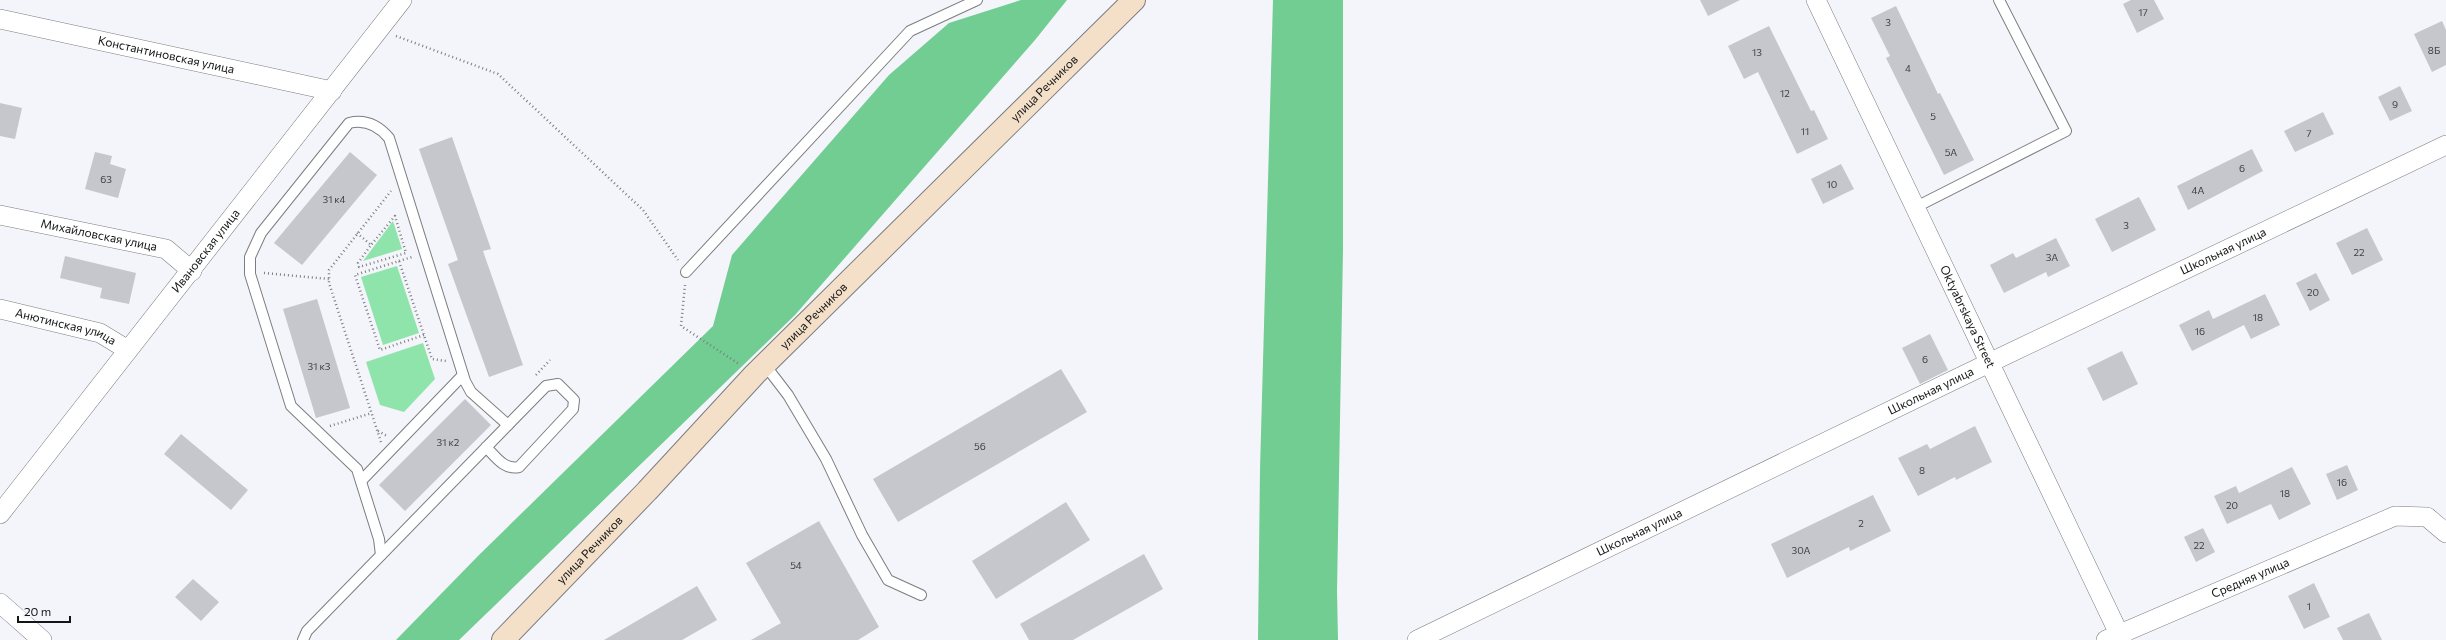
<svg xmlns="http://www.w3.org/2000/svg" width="2446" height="640" viewBox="0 0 2446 640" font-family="Commissioner,sans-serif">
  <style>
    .green { fill: #8ee4ab }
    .forest { fill: #71cd91 }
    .building { fill: #c6c7cc }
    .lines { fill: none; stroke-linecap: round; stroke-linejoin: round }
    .lane-casing { stroke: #7c7d81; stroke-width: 12 }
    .street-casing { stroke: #7c7d81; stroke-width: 20 }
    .secondary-casing { stroke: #7c7d81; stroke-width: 24 }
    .path { stroke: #7c7e80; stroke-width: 2.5; stroke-dasharray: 1 3; stroke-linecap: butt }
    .lane { stroke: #fff; stroke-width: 10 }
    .street { stroke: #fff; stroke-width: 19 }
    .secondary { stroke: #f4e0c8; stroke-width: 22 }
    .labels { text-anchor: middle; stroke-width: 4; stroke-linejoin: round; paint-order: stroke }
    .number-label { font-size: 10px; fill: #404143 }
    .street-label { font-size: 12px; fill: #131415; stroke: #f3f5fa }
  </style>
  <rect width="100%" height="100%" fill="#f3f5fa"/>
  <g class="green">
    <path d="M393,221L402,249L363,261Z"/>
    <path d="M397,266L419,333L383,345L361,277Z"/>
    <path d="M423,343L435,379L404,412L380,405L366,362Z"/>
  </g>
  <g class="forest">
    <path d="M1021,0H1067L1035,40L795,315L459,640H396L479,555L713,326L732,255L889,75L949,23Z"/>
    <path d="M1273,0H1343V249L1337,591L1338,640H1258L1260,470Z"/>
  </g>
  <g class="building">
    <path d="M1700,0H1740L1708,16Z"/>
    <path d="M2131,0H2154L2164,19L2137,33L2123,4Z"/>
    <path d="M1896,6L1938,94L1940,93L1974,160L1944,175L1886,58L1890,56L1871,18Z"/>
    <path d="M2442,21L2446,30V65L2432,72L2414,34Z"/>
    <path d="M1769,26L1811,111L1814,110L1828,139L1797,154L1758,72L1744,79L1728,46Z"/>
    <path d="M2400,86L2412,111L2390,121L2378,97Z"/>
    <path d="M0,103L22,108L15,139L0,136Z"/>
    <path d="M2323,112L2334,134L2295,152L2284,131Z"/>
    <path d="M452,137L491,249L483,251L523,365L489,377L448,264L458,260L419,149Z"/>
    <path d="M2252,149L2263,171L2188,210L2177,186Z"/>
    <path d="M95,152L112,156L110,164L126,169L118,198L85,189Z"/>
    <path d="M350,152L377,175L302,265L274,243Z"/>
    <path d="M1841,164L1854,189L1823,204L1811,179Z"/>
    <path d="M2139,197L2156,230L2112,252L2095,219Z"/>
    <path d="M2367,228L2383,260L2352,275L2336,243Z"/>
    <path d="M2056,238L2070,266L2048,277L2046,272L2004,293L1990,265L2013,253L2016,258Z"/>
    <path d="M65,256L136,273L129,304L100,298L102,288L60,278Z"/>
    <path d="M2316,273L2330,300L2310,311L2296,283Z"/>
    <path d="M2265,294L2280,325L2251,339L2244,325L2192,351L2179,325L2209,310L2213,319Z"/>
    <path d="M317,299L350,408L316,418L283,309Z"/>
    <path d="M1930,334L1948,370L1920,384L1902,348Z"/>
    <path d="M2122,351L2138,384L2103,401L2087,368Z"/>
    <path d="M1061,369L1087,412L898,522L873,479Z"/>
    <path d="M465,399L491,425L405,511L379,485Z"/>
    <path d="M1975,426L1992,462L1956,480L1955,477L1918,496L1898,458L1927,444L1930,449Z"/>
    <path d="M181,434L248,490L231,510L164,454Z"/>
    <path d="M2347,465L2358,490L2337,500L2326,474Z"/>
    <path d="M2292,467L2311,504L2279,520L2271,504L2227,524L2214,496L2236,486L2239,493Z"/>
    <path d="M1873,495L1891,531L1850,551L1849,547L1787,578L1771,544Z"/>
    <path d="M1066,502L1090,540L996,599L972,561Z"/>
    <path d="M819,521L879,627L858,640H751L781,623L746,563Z"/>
    <path d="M2203,528L2215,552L2196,562L2184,537Z"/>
    <path d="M1144,554L1163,589L1073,640H1029L1020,624Z"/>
    <path d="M193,579L219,602L201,621L175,597Z"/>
    <path d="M2314,583L2330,617L2304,629L2288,596Z"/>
    <path d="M697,586L717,620L682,640H604Z"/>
    <path d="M2369,613L2382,640H2343L2337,628Z"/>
  </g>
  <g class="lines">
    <defs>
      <g id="lane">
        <path d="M1914,208L2066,131L1999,0"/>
        <path d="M686,272L910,31L977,0"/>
        <path d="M765,365L788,395L826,459L862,535L888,580L921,595"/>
        <path d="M361,481L463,375"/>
        <path d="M381,555L379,539L357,469L291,406L250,274V257L261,233L349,123C365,119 378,125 389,138L465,381L471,392L508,425"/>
        <path d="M303,640L307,631L546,386L558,384L574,400L573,409L519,467C504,470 496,457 486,447"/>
      </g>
      <g id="street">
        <path id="s1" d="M1816,0L2122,640"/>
        <path id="s2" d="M0,19L332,91"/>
        <path id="s3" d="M0,215L166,249L192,271"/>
        <path id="s4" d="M0,309L100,333L128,350"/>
        <path id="s5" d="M0,514L402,0"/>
        <path d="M0,603L42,640"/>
        <path id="s6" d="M1417,640L1989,363L2446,145"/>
        <path id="s7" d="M2106,640L2395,516L2427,517L2446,533"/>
      </g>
      <g id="secondary">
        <path id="s8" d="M503,640L647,491L755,374L1134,0"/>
      </g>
    </defs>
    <use href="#lane" class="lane-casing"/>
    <use href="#street" class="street-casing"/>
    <use href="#secondary" class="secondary-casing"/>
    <g class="path">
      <path d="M396,36L498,74L643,210L678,260"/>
      <path d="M357,233L371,245L358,263L359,267L406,253L395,216L371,245"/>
      <path d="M399,261L412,257"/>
      <path d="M264,273L329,279"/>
      <path d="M685,285L681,326L739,364"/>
      <path d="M424,335L380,350L355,275L399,261L432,359L446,361"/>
      <path d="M536,375L550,360"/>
      <path d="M330,426L372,413"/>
      <path d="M378,431L387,436"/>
      <path d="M381,442L329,283V270L391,191"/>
    </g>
    <use href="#lane" class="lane"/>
    <use href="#street" class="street"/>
    <use href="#secondary" class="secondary"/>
  </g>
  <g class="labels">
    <g class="number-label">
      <text x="2143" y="16">17</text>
      <text x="1888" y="26">3</text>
      <text x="2434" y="54">8Б</text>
      <text x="1757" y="56">13</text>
      <text x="1908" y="72">4</text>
      <text x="1785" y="97">12</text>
      <text x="2395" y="108">9</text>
      <text x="1933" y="120">5</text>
      <text x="1805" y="135">11</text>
      <text x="2309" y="137">7</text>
      <text x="1951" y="156">5А</text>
      <text x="2242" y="172">6</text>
      <text x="106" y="183">63</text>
      <text x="1832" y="188">10</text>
      <text x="2198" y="194">4А</text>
      <text x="334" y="203">31 к4</text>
      <text x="2126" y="229">3</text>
      <text x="2359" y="256">22</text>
      <text x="2052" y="261">3А</text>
      <text x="2313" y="296">20</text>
      <text x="2258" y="321">18</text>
      <text x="2200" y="335">16</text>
      <text x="1925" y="363">6</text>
      <text x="319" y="370">31 к3</text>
      <text x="448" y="446">31 к2</text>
      <text x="980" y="450">56</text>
      <text x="1922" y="474">8</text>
      <text x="2342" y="486">16</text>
      <text x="2285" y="497">18</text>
      <text x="2232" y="509">20</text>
      <text x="1861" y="527">2</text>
      <text x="2199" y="549">22</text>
      <text x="1801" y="554">30А</text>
      <text x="796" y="569">54</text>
      <text x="2309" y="610">1</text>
    </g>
    <g class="street-label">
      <text dy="4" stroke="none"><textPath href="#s2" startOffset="170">Константиновская улица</textPath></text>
      <text dy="4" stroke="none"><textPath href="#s8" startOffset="773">улица Речников</textPath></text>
      <text dy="4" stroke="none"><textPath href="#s3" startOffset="101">Михайловская улица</textPath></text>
      <text dy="4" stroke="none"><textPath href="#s5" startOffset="334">Ивановская улица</textPath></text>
      <text dy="4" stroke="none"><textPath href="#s6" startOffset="895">Школьная улица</textPath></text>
      <text dy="4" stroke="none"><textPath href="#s8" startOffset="449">улица Речников</textPath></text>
      <text dy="4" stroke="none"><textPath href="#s1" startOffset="351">Oktyabrskaya Street</textPath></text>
      <text dy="4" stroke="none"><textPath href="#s4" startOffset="68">Анютинская улица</textPath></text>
      <text dy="4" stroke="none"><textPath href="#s6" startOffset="571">Школьная улица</textPath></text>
      <text dy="4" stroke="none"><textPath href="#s6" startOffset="247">Школьная улица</textPath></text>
      <text dy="4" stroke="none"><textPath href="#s8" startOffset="125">улица Речников</textPath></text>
      <text dy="4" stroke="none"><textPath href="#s7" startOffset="157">Средняя улица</textPath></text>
    </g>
  </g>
  <path d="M18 616v6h52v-6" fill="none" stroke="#131415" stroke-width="2"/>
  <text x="24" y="616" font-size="12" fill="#131415" stroke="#f3f5fa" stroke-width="3" paint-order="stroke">20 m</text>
</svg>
